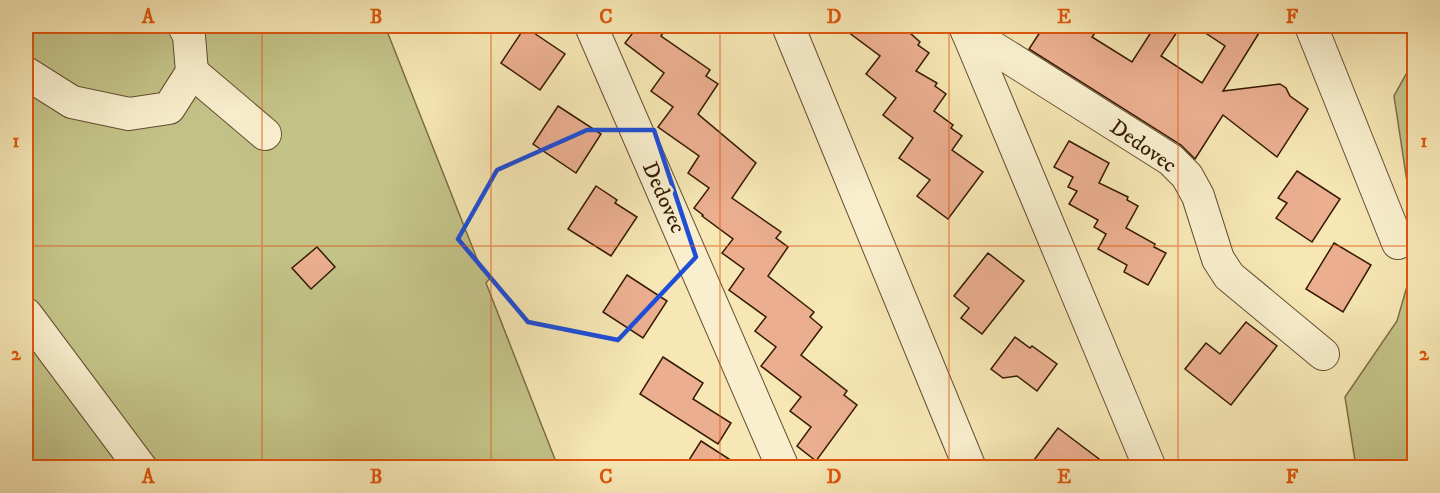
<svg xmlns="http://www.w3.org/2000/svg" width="1440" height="493" viewBox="0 0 1440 493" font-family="'IM FELL DW Pica',serif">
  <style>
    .green { fill: #c3c388; stroke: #7c6e46; stroke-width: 1.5 }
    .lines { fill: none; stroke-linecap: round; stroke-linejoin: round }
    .stream { stroke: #747c6e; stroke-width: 8 }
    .building { fill: #ebaf90; stroke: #351a04; stroke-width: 1.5 }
    .minor-casing { stroke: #654d30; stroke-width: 34 }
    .minor { stroke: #f9efce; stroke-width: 32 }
    .marked { fill: none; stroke: #1d4ed8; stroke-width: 4.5; stroke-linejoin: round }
    .grid { fill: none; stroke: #df560c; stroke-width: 1.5; stroke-opacity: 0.55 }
    .labels { text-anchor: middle; stroke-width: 6; stroke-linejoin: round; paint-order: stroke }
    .street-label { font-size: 22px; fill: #351a04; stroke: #f9efce }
    .neatline { fill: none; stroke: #df560c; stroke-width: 2 }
    .grid-label { font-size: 20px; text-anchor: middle; font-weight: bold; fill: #df560c }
  </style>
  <rect width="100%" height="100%" fill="#f6e7b4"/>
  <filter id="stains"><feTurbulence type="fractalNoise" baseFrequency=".00333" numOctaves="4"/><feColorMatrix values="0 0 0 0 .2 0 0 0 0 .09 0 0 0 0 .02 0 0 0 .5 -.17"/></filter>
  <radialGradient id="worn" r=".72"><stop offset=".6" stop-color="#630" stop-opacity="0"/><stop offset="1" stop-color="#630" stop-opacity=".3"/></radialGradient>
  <g class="green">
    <path d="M26,26H385L481,269L491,277L486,283L558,467H26Z"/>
    <path d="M1414,60V228L1394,96Z"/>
    <path d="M1414,262V467H1356L1345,397L1397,321Z"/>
  </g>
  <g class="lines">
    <path class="stream" d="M1410,26L1414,85"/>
  </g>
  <g class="building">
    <path d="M638,26H668L661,36L710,70L706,76L718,84L698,114L756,163L732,198L781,232L776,238L788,247L768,276L814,312L810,317L822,327L801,355L847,391L844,395L857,405L816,461L797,446L811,427L790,411L801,397L761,366L776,347L755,331L766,317L729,290L744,269L722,253L733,239L702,216L703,215L694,208L709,188L688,173L699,156L658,127L673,107L651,91L664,73L625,43Z"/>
    <path d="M840,26H902L920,42L918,45L929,53L916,71L937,83L935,86L946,94L934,111L953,125L951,128L962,136L952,150L983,172L948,219L917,196L930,180L899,158L913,138L883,115L896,98L866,74L880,56Z"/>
    <path d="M1044,26H1100L1092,37L1132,62L1155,26H1181L1161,56L1202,83L1225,46L1195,26H1247L1259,33L1223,91L1280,84L1286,88L1290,96L1308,109L1277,157L1223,115L1195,159L1181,145L1029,49Z"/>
    <path d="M525,27L565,54L540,90L501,63Z"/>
    <path d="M558,106L601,134L576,173L533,144Z"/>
    <path d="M1069,141L1109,163L1099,183L1128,197L1127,200L1138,206L1126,228L1155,244L1154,247L1166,253L1148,285L1124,272L1127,265L1098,249L1106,234L1094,227L1098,220L1069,204L1077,191L1068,187L1073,177L1054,167Z"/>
    <path d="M1297,171L1340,199L1312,242L1276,218L1287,203L1278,198Z"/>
    <path d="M596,186L617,200L615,203L637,217L611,256L568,229Z"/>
    <path d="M1334,243L1371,265L1343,312L1306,289Z"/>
    <path d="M317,247L335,267L311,289L292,268Z"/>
    <path d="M988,253L1024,281L982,334L961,318L969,308L954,296Z"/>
    <path d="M627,275L667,301L643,338L603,312Z"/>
    <path d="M1246,322L1277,346L1231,405L1185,369L1206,343L1220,354Z"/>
    <path d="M1015,337L1030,348L1032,346L1057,364L1037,391L1017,376L1003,378L991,369Z"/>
    <path d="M663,357L703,383L693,399L731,423L718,444L640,394Z"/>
    <path d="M1058,428L1111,468H1028Z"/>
    <path d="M701,441L743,468H684Z"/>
  </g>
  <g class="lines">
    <defs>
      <g id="minor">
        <path d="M591,26L783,468"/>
        <path d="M788,26L970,468"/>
        <path d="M965,26L1150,468"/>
        <path d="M1311,26L1398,243"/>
        <path d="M967,31L1171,160L1187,176L1198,196L1218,259L1229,276L1323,354"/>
        <path d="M192,72L265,134"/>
        <path d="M26,73L72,102L129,114L169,108L192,72L189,36L184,26"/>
        <path d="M26,314L141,468"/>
      </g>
    </defs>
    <use href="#minor" class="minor-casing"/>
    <use href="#minor" class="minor"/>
  </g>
  <path class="marked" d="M587,130H654L696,257L618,340L528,322L458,239L497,170Z"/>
  <path class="grid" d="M262,26V468M491,26V468M720,26V468M949,26V468M1178,26V468M26,246H1414"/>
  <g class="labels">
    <g class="street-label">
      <text transform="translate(1144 145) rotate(35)" y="8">Dedovec</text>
      <text transform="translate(665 197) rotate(66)" y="8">Dedovec</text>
    </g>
  </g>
  <rect width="1440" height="493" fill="none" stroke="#f6e7b4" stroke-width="66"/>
  <rect x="33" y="33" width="1374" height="427" class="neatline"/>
  <g class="grid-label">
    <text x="148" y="23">A</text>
    <text x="376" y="23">B</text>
    <text x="606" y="23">C</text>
    <text x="834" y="23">D</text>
    <text x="1064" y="23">E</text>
    <text x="1292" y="23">F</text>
    <text x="16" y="147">1</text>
    <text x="1424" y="147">1</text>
    <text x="16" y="360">2</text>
    <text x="1424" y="360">2</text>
    <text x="148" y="483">A</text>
    <text x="376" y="483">B</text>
    <text x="606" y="483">C</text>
    <text x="834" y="483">D</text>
    <text x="1064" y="483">E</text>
    <text x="1292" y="483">F</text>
  </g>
  <rect width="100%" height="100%" filter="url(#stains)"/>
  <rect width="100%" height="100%" fill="url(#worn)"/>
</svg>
